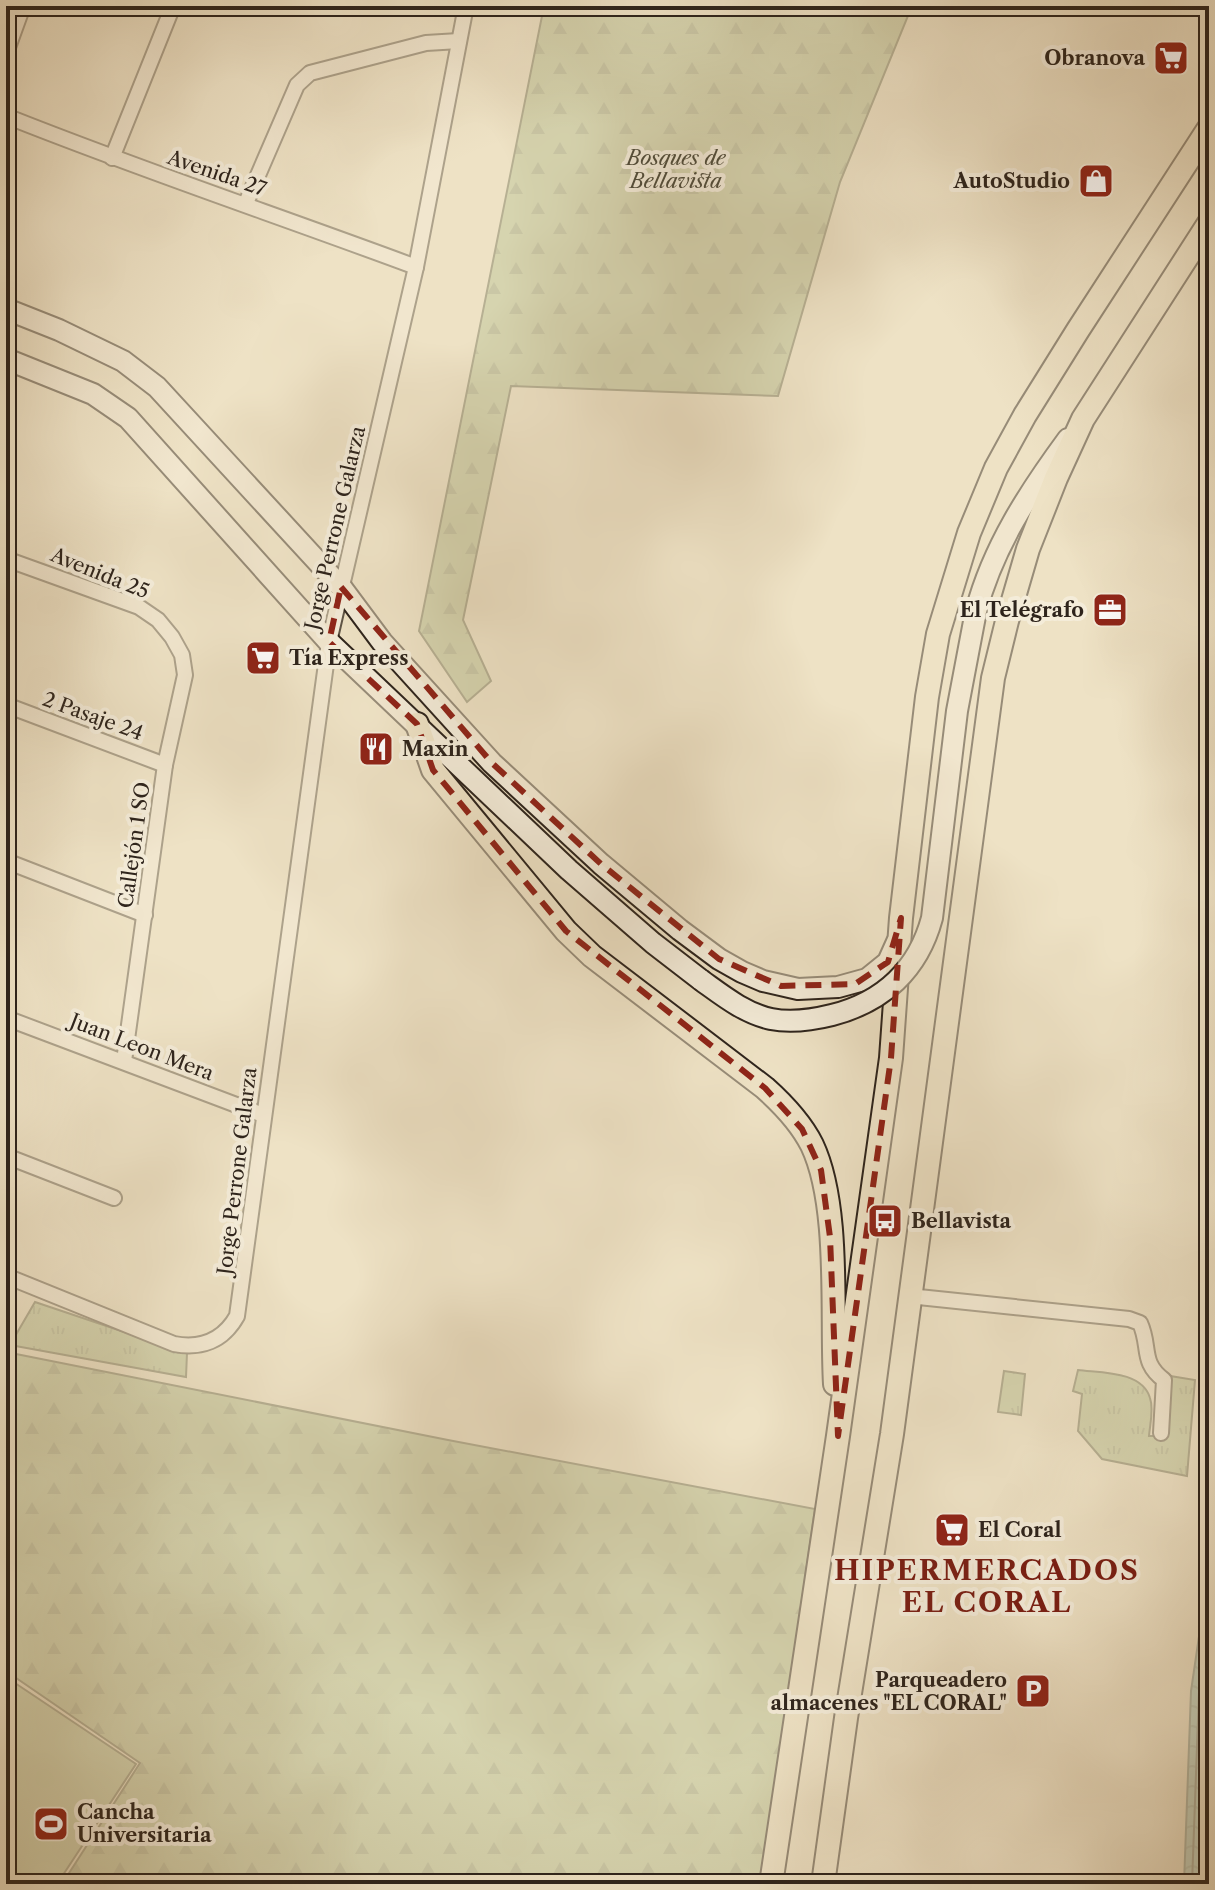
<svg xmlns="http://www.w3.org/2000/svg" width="1215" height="1890" viewBox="0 0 1215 1890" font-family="'Libre Caslon Text',serif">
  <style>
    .grass { fill: #b8c395; stroke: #737458; stroke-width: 2 }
    .forest { fill: url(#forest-firs); stroke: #737458; stroke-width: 2 }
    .park { fill: url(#park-tufts); stroke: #737458; stroke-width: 2 }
    .water { fill: url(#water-waves); stroke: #6e8077; stroke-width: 2 }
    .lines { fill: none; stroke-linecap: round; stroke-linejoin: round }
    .shore { stroke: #647168; stroke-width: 2 }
    .minor-casing { stroke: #5e5446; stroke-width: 18 }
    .secondary-casing { stroke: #2e241c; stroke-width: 24 }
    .primary-casing { stroke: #2e241c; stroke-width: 26 }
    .minor { stroke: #f4ecd9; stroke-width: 14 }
    .secondary { stroke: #f4ecd9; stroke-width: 20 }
    .primary { stroke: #eee2c5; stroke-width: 22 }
    .secondary-bridge-casing { stroke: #2e241c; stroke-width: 24; stroke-linecap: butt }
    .secondary-bridge { stroke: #f4ecd9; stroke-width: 20 }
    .marked { fill: none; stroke: #8f2418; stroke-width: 6; stroke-dasharray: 16 10; stroke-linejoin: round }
    .labels { text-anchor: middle; stroke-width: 8; stroke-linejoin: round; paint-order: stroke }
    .poi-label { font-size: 20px; font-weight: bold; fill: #2e241c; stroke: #f4ecd9; text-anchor: start }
    .park-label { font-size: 20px; font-style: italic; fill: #504c3a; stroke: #f4ecd9 }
    .street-label { font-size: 20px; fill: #2e241c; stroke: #f4ecd9 }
    .district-label { font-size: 28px; font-weight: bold; letter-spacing: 2px; fill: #7a1f14; stroke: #f4ecd9 }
  </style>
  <defs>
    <pattern id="forest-firs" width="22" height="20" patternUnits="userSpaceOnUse" patternTransform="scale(2)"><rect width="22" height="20" fill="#b8c395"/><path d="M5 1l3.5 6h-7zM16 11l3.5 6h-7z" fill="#9ea780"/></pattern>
    <pattern id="park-tufts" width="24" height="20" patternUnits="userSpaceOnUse" patternTransform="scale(2)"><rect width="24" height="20" fill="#b8c395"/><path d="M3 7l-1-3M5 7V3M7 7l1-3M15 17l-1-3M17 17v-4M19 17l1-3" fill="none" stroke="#9ea780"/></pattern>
    <pattern id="water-waves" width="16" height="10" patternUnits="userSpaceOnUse" patternTransform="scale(2)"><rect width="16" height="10" fill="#99beb3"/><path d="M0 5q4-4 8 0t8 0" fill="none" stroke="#84a399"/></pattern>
  </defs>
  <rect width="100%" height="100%" fill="#eee2c5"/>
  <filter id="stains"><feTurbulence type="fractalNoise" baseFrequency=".0025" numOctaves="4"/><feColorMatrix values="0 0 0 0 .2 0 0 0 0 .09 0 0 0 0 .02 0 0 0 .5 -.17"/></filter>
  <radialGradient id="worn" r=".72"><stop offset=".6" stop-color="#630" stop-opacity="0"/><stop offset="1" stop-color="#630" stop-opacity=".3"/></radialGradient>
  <path class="grass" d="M6,1677L136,1764L57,1884H6Z"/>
  <g class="forest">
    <path d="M544,6H912L840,182L778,396L511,386L463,620L491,681L467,702L419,631Z"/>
    <path d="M6,1352L448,1440L815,1509L761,1884H62L140,1763L6,1671Z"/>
  </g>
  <g class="park">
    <path d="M35,1302L187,1353L186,1377L10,1345Z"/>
    <path d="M1078,1370C1102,1373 1142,1371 1150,1398C1154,1409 1150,1424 1149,1436H1163L1170,1376L1195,1380L1187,1476L1102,1459L1078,1431L1082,1394L1073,1391Z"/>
    <path d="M1004,1371L1025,1374L1021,1415L998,1412Z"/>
  </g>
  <path class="water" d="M1209,1568V1884H1184L1191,1691Z"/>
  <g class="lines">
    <g class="shore">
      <path d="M1192,1884L1199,1692L1209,1623"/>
      <path d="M1202,1884L1209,1691"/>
    </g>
    <defs>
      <g id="minor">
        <path d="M6,53L23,6"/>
        <path d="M6,116C141,170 279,216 416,267"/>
        <path d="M112,158L173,6"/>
        <path d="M246,203L297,85L310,73L426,43L459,41"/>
        <path d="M6,559L139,607L158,620L172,637L182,655L185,675L165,765L124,1061"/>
        <path d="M6,705L165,765"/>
        <path d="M6,861L145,915"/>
        <path d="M6,1018L263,1115"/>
        <path d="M6,1156L114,1198"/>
        <path d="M6,1276L174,1344C201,1349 223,1341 237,1316L329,642L416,267L466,6"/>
        <path d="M909,1296L1129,1319L1140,1323C1151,1347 1140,1362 1164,1380L1161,1433"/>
      </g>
      <g id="secondary">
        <path d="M6,309L59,330L123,361L157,387L341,587L382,642L492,763L601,864L680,930L719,959L742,972L763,981L798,989L838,987L867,979L888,962L897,942"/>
        <path d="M6,359L93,394L128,418L329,642L569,870L653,943L701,980"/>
        <path d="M976,611C993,547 1029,492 1068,439"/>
      </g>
      <g id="primary">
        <path d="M417,724L433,770L566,931L592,956L765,1088C784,1105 801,1123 812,1145C841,1206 831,1316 835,1384"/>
        <path d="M771,1884L838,1436L891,1058L901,918L927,697L938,634L969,533L996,468L1025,415L1078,330L1209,128"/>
        <path d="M823,1884L846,1718L892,1434L993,678L1007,621L1028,549L1056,478L1083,419L1209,223"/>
      </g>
    </defs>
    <use href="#minor" class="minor-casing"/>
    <use href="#secondary" class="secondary-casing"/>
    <use href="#primary" class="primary-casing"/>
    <use href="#minor" class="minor"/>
    <use href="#secondary" class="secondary"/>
    <use href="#primary" class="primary"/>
    <defs>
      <path id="secondary-bridge" d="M701,980C722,995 744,1013 771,1019C791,1023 812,1020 832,1015C883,1002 918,970 932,918L957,711L976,611"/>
    </defs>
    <use href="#secondary-bridge" class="secondary-bridge-casing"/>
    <use href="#secondary-bridge" class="secondary-bridge"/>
  </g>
  <path d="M0 0H1215V1890H0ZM341,587L492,763L601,864L719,959L781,986L855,984L888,962L901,918L891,1058L838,1436L830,1237L821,1170L802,1129L765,1088L566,931L433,770L417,724L329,642Z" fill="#eee2c5" fill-opacity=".55" fill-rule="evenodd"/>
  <path class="marked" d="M341,587L492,763L601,864L719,959L781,986L855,984L888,962L901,918L891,1058L838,1436L830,1237L821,1170L802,1129L765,1088L566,931L433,770L417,724L329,642Z"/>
  <defs>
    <symbol id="supermarket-square" viewBox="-11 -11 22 22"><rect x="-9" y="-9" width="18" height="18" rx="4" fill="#8f2418" stroke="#f4ecd9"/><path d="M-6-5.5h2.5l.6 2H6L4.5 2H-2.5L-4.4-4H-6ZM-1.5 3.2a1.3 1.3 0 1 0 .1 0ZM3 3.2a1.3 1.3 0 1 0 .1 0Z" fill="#fff"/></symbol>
    <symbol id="shop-square" viewBox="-11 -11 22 22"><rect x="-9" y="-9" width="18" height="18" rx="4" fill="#8f2418" stroke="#f4ecd9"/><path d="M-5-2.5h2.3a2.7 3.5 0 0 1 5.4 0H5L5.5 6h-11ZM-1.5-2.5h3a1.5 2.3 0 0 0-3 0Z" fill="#fff"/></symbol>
    <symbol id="office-square" viewBox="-11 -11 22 22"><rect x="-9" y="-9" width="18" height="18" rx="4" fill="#8f2418" stroke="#f4ecd9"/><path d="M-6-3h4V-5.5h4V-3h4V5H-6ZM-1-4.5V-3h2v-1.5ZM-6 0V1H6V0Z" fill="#fff"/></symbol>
    <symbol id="restaurant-square" viewBox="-11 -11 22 22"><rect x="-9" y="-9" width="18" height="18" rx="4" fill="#8f2418" stroke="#f4ecd9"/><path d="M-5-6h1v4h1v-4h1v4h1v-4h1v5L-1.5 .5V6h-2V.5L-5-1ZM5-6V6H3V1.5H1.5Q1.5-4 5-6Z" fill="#fff"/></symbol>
    <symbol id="bus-square" viewBox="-11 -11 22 22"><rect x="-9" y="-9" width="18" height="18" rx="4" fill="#8f2418" stroke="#f4ecd9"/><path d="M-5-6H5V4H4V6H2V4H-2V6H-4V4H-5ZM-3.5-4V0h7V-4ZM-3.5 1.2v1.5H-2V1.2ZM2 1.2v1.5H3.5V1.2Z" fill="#fff"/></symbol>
    <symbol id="parking-square" viewBox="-11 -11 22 22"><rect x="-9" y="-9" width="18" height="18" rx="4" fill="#8f2418" stroke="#f4ecd9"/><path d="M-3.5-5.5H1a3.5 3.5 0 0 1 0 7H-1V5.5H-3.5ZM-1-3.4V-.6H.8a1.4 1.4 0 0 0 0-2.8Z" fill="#fff"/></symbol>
    <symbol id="stadium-square" viewBox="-11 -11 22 22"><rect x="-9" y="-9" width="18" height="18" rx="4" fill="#8f2418" stroke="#f4ecd9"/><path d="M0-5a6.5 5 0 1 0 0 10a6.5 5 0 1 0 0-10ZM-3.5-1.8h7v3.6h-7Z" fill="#fff"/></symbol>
  </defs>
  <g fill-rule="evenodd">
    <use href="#supermarket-square" x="1151" y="38" width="40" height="40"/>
    <use href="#shop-square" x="1076" y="161" width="40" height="40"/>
    <use href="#office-square" x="1090" y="590" width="40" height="40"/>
    <use href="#supermarket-square" x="243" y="638" width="40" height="40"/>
    <use href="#restaurant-square" x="356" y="729" width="40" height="40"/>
    <use href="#bus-square" x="865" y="1201" width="40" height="40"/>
    <use href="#supermarket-square" x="932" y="1510" width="40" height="40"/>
    <use href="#parking-square" x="1013" y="1671" width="40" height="40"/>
    <use href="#stadium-square" x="31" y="1804" width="40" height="40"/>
  </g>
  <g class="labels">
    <g class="poi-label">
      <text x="1145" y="65" text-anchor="end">Obranova</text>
      <text x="1070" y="188" text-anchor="end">AutoStudio</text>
      <text x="1084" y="617" text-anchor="end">El Telégrafo</text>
      <text x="289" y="665">Tía Express</text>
      <text x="402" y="756">Maxin</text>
      <text x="911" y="1228">Bellavista</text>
      <text x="978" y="1537">El Coral</text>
      <text x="1007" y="1687" text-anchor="end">Parqueadero<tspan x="1007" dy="23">almacenes "EL CORAL"</tspan></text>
      <text x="77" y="1819">Cancha<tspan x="77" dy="23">Universitaria</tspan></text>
    </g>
    <g class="park-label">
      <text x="676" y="165">Bosques de<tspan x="676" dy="23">Bellavista</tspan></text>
    </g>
    <g class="street-label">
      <text transform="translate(217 173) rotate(19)" y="7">Avenida 27</text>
      <text transform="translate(335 528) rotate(-77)" y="7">Jorge Perrone Galarza</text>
      <text transform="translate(100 573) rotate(22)" y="7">Avenida 25</text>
      <text transform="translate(93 716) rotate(20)" y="7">2 Pasaje 24</text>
      <text transform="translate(134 845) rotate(-82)" y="7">Callejón 1 SO</text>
      <text transform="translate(142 1047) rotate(21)" y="7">Juan Leon Mera</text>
      <text transform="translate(237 1171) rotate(-83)" y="7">Jorge Perrone Galarza</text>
    </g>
    <g class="district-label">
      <text x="987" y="1580">HIPERMERCADOS<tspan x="987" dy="32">EL CORAL</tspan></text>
    </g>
  </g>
  <rect width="1215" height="1890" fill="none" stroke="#eee2c5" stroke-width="32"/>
  <rect x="8" y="8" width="1199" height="1874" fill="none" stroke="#2e241c" stroke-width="4"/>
  <rect x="16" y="16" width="1183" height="1858" fill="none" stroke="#2e241c" stroke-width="2"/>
  <rect width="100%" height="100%" filter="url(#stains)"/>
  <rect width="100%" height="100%" fill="url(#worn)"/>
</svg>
